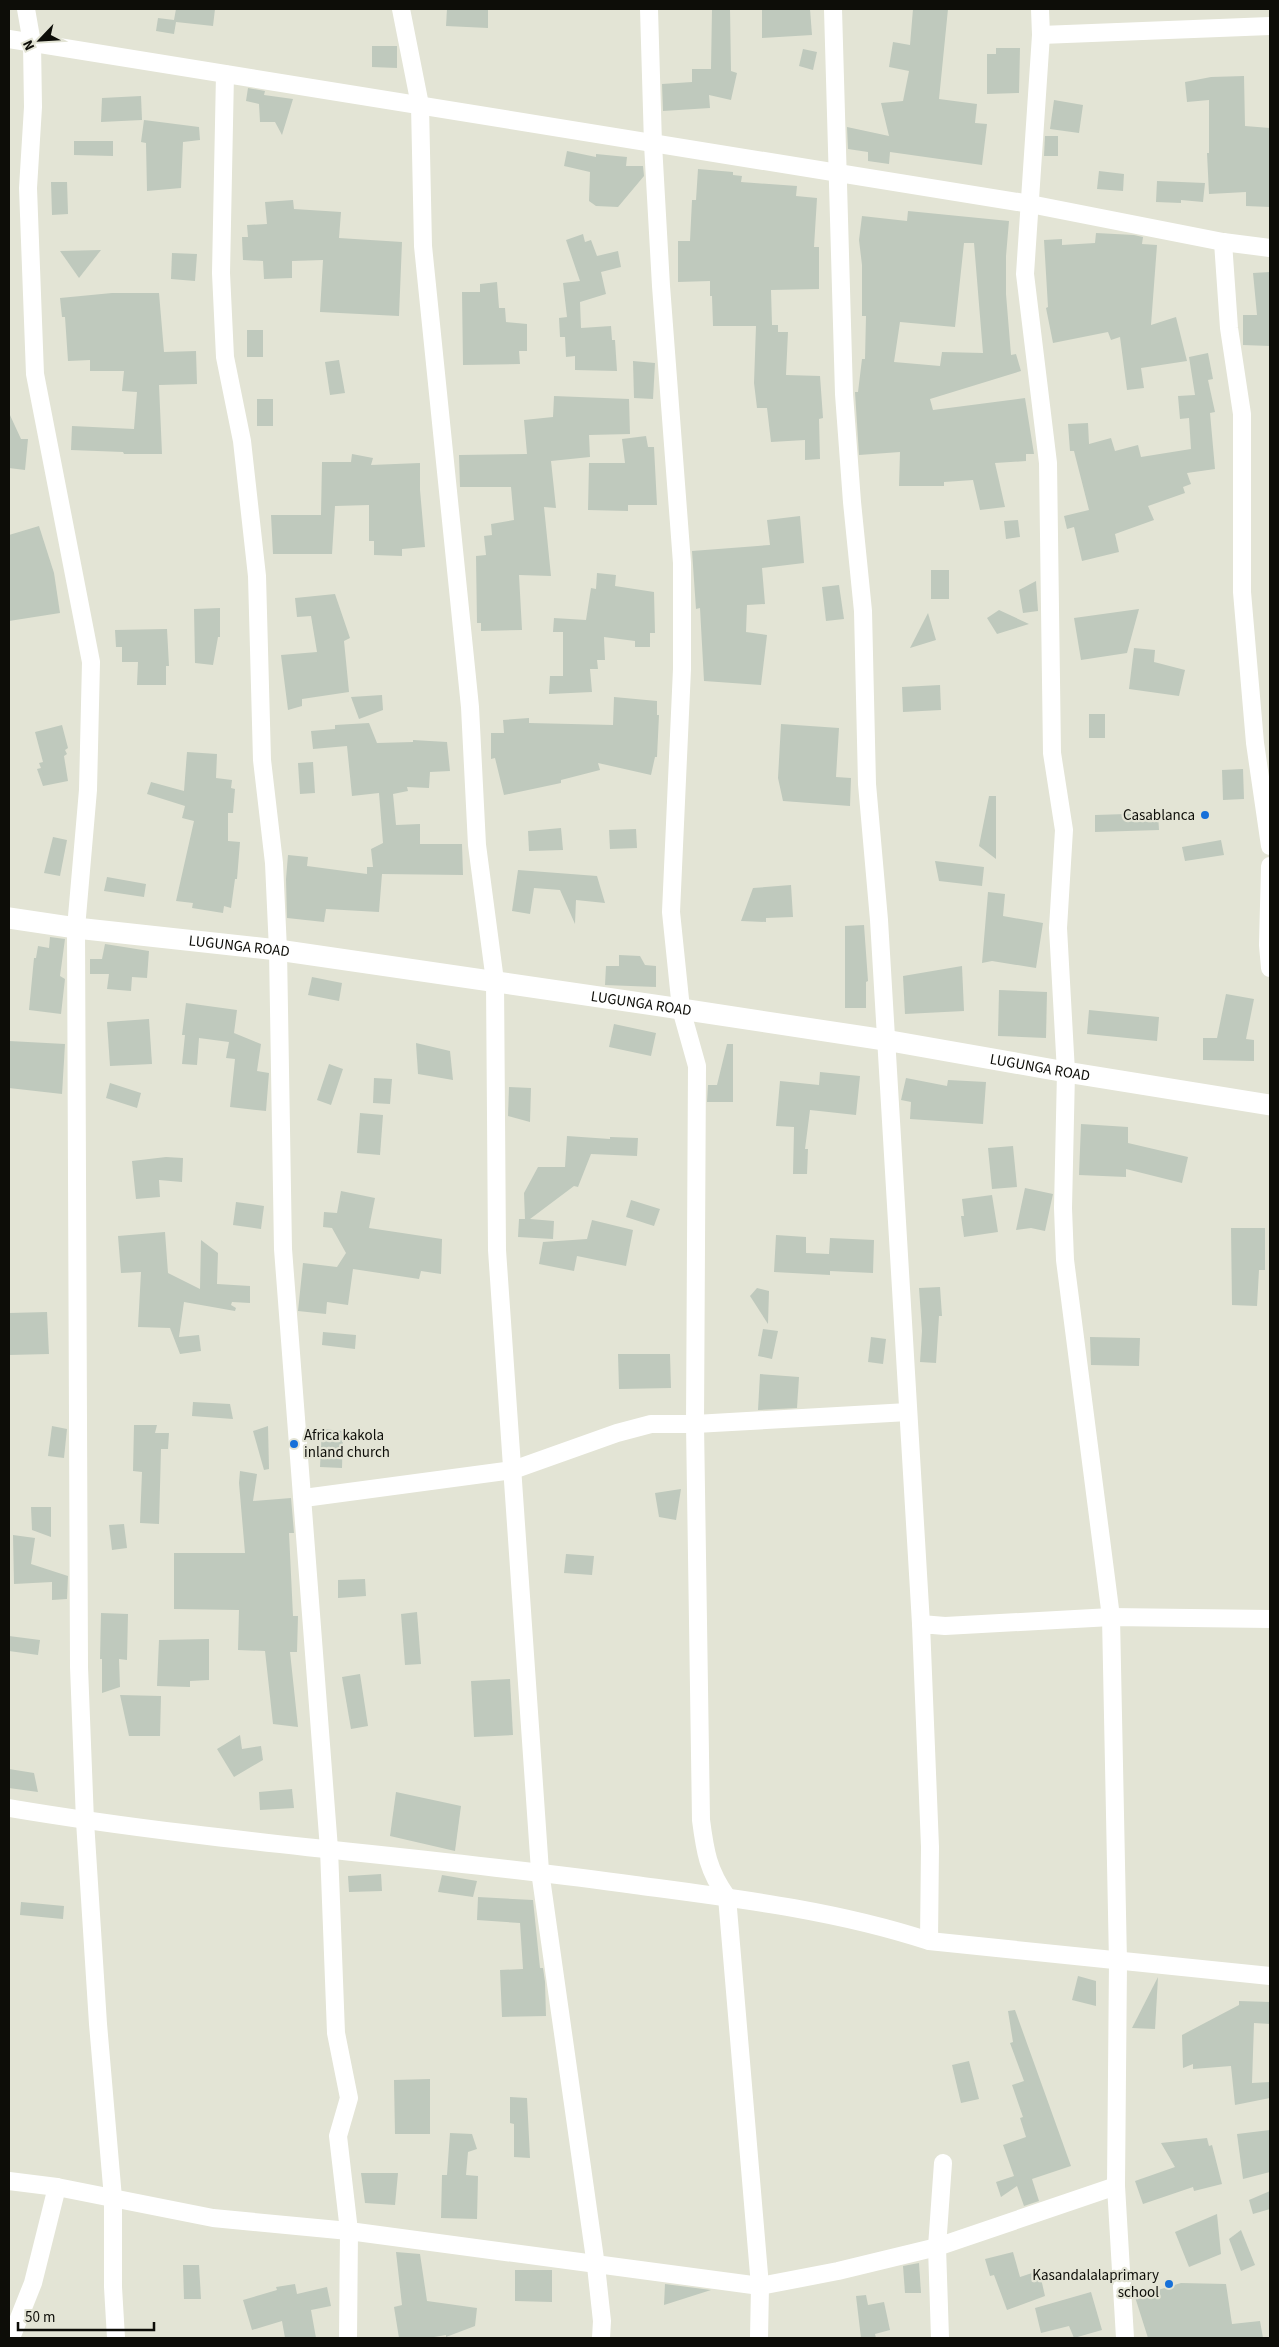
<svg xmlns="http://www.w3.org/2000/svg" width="1279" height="2347" viewBox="0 0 1279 2347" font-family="'Source Sans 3',sans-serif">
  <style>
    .building { fill: #bfc9bd; fill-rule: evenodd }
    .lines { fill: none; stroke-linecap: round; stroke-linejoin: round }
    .minor { stroke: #fff; stroke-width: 18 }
    .tertiary { stroke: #fff; stroke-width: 21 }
    .poi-dot { fill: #1670d9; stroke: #e3e4d5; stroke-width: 2 }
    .labels { text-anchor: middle; stroke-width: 4.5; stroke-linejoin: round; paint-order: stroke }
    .poi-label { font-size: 15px; fill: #0d0d08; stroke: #e3e4d5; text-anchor: end }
    .street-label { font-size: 15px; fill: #0d0d08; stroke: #e3e4d5 }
  </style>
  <rect width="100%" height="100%" fill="#e3e4d5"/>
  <g class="building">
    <path d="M176,9H215L213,26L176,22L174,34L156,31L158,18L174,20Z"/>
    <path d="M447,9H488V28L446,26Z"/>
    <path d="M712,9H730L731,71L737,73L731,100L709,95L710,108L663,111L662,84L692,82V69H711Z"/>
    <path d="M762,9H810L812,35L762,38Z"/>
    <path d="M913,9H948L939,99L977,104L975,123L987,124L982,165L890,152L889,164L868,161V152L848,149L847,127L889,136L881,103L903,101L909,71L889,67L893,42L910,45Z"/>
    <path d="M372,46H397V68L372,67Z"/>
    <path d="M996,48H1020L1019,93L987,94V54H996Z"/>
    <path d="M803,49L817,52L813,70L799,66Z"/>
    <path d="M1244,76L1245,126L1270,128V207L1246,206V192L1209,194L1207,153H1209V100L1187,102L1185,82L1211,77Z"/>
    <path d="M248,88L265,91L264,95L293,99L282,135L275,122H260L259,104L246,101Z"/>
    <path d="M141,96L142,120L101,122L102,98Z"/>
    <path d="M1054,100L1083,105L1079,133L1050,129Z"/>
    <path d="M144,120L199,127L200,140L183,142L181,188L147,191L146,143L141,142Z"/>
    <path d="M1045,136H1058V156H1044Z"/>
    <path d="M74,141H113V156L74,155Z"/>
    <path d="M567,151L596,157V154L627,157L626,166H643L644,176L618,207L596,206L589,201L590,172L564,166Z"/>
    <path d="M698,169L733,172V175L742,176L741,182L797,186L796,196L817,198L814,247H819V289L771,290L772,325H778V332H788L786,375L820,376L823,418L819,419L820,459L805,460V440L771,442L767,408H757L754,383L756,326H713L712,296H710V281L678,282V241H690L692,200H696Z"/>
    <path d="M1099,171L1124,174L1123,191L1097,189Z"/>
    <path d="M1157,181L1205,183L1203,202L1181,200V203L1156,202Z"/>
    <path d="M51,182H67L68,214L52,215Z"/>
    <path d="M293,200L294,209L341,212L339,238L402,242L399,316L320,312L323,260L292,261V278L264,279L263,261L243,260L242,237H248L247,225L267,224L265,202Z"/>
    <path d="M908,211L1009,221L1006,256V294L1011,355L1016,354L1021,371L930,399L933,410L1025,398L1034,454H1026V461L995,463L1005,507L980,510L973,480L944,482V486H899L900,452L859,455L855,392H858L862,359H865L866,316H862V265L859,240L862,216L907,221ZM964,243H974L983,353L942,352L940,366L894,362L900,322L955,327Z"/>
    <path d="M1096,233L1134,235L1143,237L1142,244L1157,245L1151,325L1176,317L1187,361L1141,368L1144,388L1127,390L1120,337L1111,340L1108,332L1053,343L1046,308L1048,307L1044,240L1062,239V245L1095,243Z"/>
    <path d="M583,234L585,242L591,240L597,256L618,251L621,267L601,272L606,294L580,302L581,328L611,326L612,340H615L617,371L575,370V356L566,357L565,337H560L559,318L567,317L563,283L580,281L566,240Z"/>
    <path d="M101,250L79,278L60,251Z"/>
    <path d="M172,253L197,254L195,281L171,279Z"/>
    <path d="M1270,272V346L1243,345V315H1257L1253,273Z"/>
    <path d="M497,282L499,308H505L506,322L527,324V351H519L520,364L463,365L462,292H480V284Z"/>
    <path d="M112,293H159L164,352L196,351L197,384L159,385L162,454H124L123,452L71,450L72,426L134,429L137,392L122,391L124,371H90V360L68,361L65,317H62L60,298Z"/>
    <rect x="247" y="330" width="16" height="27"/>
    <path d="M1208,353L1213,379L1208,380L1215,412L1210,413L1215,469L1187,473L1191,484L1183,487L1185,493L1148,506L1154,520L1115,534L1119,552L1082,561L1074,527L1067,529L1064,516L1089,510L1074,451H1070L1068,424L1088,423L1089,444L1111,438L1115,451L1138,445L1141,457L1191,449L1189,418L1180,419L1178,396L1195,395L1189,357Z"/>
    <path d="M339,360L345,393L330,395L325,362Z"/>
    <path d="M633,361L655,363L653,399L634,398Z"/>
    <path d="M554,396L629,399L630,434L589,435L590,457L551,461L556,508L544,507L551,576L519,575L522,630L481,631V623H477L476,556L486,555L484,536L492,535L491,524L514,520L511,487H460L459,455L527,454L524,420L553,417Z"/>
    <rect x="257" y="399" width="16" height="27"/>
    <path d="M9,413L21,439H28L25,470L9,468Z"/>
    <path d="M646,436L648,447H654L657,505H628V511L588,510L589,463H625L622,439Z"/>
    <path d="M352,454L373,458L371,465L420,463V490L425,547L402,549V556L374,555V541H369V505L335,506L332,554H273L271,515H321L322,462H351Z"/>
    <path d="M800,516L804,563L762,568L765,604L747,605L746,632L767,635L761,685L704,681L700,608L696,609L692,551L770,545L767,520Z"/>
    <path d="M1018,520L1020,537L1006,539L1004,521Z"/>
    <path d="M39,526L54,573L60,613L9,621V535Z"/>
    <rect x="931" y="570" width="18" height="29"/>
    <path d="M597,573L616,575L615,586L654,592L655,633H650V647H635V641L604,637L605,660H597L598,669H590L592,692L549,694L550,676H563V632H553L554,618L586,620L591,588L596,589Z"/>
    <path d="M1036,581L1038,611L1023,613L1019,590Z"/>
    <path d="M839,585L844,619L826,621L822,587Z"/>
    <path d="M335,594L350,638L344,641L349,692L302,699V706L288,710L281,655L317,652L311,616L297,617L295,598Z"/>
    <path d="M220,608V637H218L213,665L195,663L194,609Z"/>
    <path d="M1139,609L1127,653L1081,660L1074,618Z"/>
    <path d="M999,610L1029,624L997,634L987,618Z"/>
    <path d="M928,613L936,640L910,648Z"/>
    <path d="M167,629L169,666H166V685H137L138,662H122V647H116L115,630Z"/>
    <path d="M1134,648L1155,650L1154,662L1185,670L1179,696L1129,689Z"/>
    <path d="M940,685L941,710L903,712L902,687Z"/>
    <path d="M382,695L383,710L359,719L351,697Z"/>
    <path d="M614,697L657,701V715H659L657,757H655L651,775L598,763L600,770L561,780V783L504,795L495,758L491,759V733H504L503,720L529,718V723L613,725Z"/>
    <rect x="1089" y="714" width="16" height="24"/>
    <path d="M369,723L377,743L413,742V740L447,742L450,771L430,772L429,788L407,787L408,791L393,794L396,825L420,824V844H462L463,875L382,874L379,912L326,909L324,922L287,918L286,879L288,855L308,857L307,866L367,874V867H373L371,849L383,843L379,793L352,796L347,746L313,749L311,731L335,729V725Z"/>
    <path d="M781,724L839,728L836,777L851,778L850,806L783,801L778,778Z"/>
    <path d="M62,725L68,748L65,750L67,754L64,756L68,781L43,786L37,769L41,768L39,763L43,762L35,732Z"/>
    <path d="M187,752L217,754L216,778L232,780L231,788L235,789L233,813H228V841L240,842L237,879H235L231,908L224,906L223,913L192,908L193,903L176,901L194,821L182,818L185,806L147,794L151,782L184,791Z"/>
    <path d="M313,762L315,793L300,794L298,763Z"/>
    <path d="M1243,769L1244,799L1223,800L1222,770Z"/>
    <path d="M989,796H996V859L979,846Z"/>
    <path d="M1158,813L1159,830L1095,832V815Z"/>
    <path d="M561,828L563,850L529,851L528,831Z"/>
    <path d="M636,829L637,848L610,849L609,830Z"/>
    <path d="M53,837L67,840L60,876L44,873Z"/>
    <path d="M1221,840L1224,855L1185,861L1182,847Z"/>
    <path d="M935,861L984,867L982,886L939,881Z"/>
    <path d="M518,870L597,876L605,903L576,900L575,924L560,890L534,888L530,914L512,911Z"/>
    <path d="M107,877L146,884L144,897L104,891Z"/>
    <path d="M791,885L793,917L766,918V922L741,921L753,888Z"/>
    <path d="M988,892L1005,894L1003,916L1043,923L1036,968L992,961L982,963Z"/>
    <path d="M864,925L868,981L866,982V1008H845V926Z"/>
    <path d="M50,937L65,939L60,976L65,979L61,1014L29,1010L34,958H36L38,946L49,948Z"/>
    <path d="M105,944L149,951L147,978L132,977L131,991L107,989L109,974H90V959H102Z"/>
    <path d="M619,955L640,956L645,965L656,966V987L605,985L606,966H619Z"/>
    <path d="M962,966L964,1011L905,1014L903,976Z"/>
    <path d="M312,977L342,983L339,1001L308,995Z"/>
    <path d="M999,990L1047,992L1046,1038L998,1036Z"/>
    <path d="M1226,994L1254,999L1246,1039L1254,1040V1061L1203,1060V1038H1217Z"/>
    <path d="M186,1003L237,1010L234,1033L261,1044L257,1071L269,1073L266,1111L230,1107L235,1059L226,1058L229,1042L199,1038L197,1065L182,1064L185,1035H182Z"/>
    <path d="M1089,1010L1159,1017L1157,1041L1087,1034Z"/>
    <path d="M149,1019L152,1064L110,1066L107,1022Z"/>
    <path d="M614,1024L656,1033L651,1056L609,1047Z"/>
    <path d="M9,1041L65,1044L62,1094L9,1088Z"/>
    <path d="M416,1043L450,1051L453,1080L418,1074Z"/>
    <path d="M727,1044H733V1102H707L708,1085H717Z"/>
    <path d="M329,1064L343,1069L331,1105L317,1100Z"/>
    <path d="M820,1072L860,1076L856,1115L810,1110L805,1149H808L807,1174H793L794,1127L776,1126L780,1081L819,1085Z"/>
    <path d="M374,1078L392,1079L390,1104L373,1103Z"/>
    <path d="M906,1078L947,1086L948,1080L986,1082L983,1124L910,1119L911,1102L901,1100Z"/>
    <path d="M110,1083L141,1093L137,1108L106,1098Z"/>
    <path d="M509,1087L531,1088L530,1122L508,1116Z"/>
    <path d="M360,1113L383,1115L380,1155L357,1153Z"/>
    <path d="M1081,1124L1128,1127V1143L1188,1157L1182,1183L1126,1169V1177L1079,1175Z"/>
    <path d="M567,1136L610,1139V1137L638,1138L637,1156L591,1154L578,1187L574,1186L530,1219L554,1221L553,1239L518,1237L519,1219H525L524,1193L538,1167H565Z"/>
    <path d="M1013,1146L1017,1187L992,1189L988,1148Z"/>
    <path d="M166,1157L183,1158L182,1182L159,1180L160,1197L136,1199L132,1161Z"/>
    <path d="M1025,1188L1053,1194L1045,1231L1031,1228L1016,1230Z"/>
    <path d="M341,1191L375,1198L369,1228L442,1239L441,1274L421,1271L419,1279L353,1269L348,1305L327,1302L326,1314L298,1311L303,1263L337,1267L346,1253L332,1228L323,1227L324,1212L337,1213Z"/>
    <path d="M992,1195L998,1232L964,1237L961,1216H964L962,1199Z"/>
    <path d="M631,1200L660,1209L654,1226L626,1217Z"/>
    <path d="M236,1202L264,1206L261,1229L233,1225Z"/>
    <path d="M592,1220L633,1230L626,1266L577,1256L574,1271L539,1264L543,1242L587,1239Z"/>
    <path d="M1231,1228H1265V1270H1259L1257,1306L1232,1305Z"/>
    <path d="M165,1232L168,1273L200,1289L201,1240L218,1253L217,1284L250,1286V1303L232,1302L231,1305L236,1308L235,1311L184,1302L179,1337L199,1335L201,1351L180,1354L170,1328L138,1327L141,1272L121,1273L118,1236Z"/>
    <path d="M776,1235L806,1237V1253L829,1254L830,1238L874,1240L873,1273L830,1271V1275L774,1272Z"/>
    <path d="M940,1287L942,1316H939L936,1363L920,1362L922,1331L919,1288Z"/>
    <path d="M757,1288L769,1291L768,1324L750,1296Z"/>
    <path d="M47,1312L49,1354L9,1355V1313Z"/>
    <path d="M763,1329L778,1331L772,1359L758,1356Z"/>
    <path d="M323,1332L356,1335L355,1349L322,1345Z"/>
    <path d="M871,1337L886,1339L883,1364L868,1362Z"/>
    <path d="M1090,1337L1140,1338L1139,1366L1091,1365Z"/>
    <path d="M618,1354H670L671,1388L619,1389Z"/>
    <path d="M760,1374L799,1377L797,1408L758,1410Z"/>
    <path d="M193,1402L230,1404L233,1419L192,1416Z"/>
    <path d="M134,1425H157L155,1433H169L168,1449H161L159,1524L140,1523L142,1472L133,1471Z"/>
    <path d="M52,1426L67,1429L64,1458L48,1456Z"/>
    <path d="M268,1426L269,1469L264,1470L253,1431Z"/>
    <path d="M322,1429L343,1431L342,1468L320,1467Z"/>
    <path d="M240,1471L257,1474L253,1501L291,1498L294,1533H289L293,1616H298L297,1652H290L298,1727L273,1724L265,1651L238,1650L239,1610L174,1609V1553H245L239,1483Z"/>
    <path d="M681,1489L676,1520L659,1517L655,1493Z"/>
    <path d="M31,1507H51V1537L32,1530Z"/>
    <path d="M124,1524L127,1548L112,1550L109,1525Z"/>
    <path d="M13,1535L35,1538L31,1564L68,1576L67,1599L52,1600V1582L14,1584Z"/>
    <path d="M566,1554L594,1556L592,1575L564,1573Z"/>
    <path d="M365,1579L366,1596L338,1598V1580Z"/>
    <path d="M417,1612L421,1664L405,1665L401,1614Z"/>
    <path d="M101,1613L128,1614L127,1660L119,1659L120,1687L102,1693V1659H100Z"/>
    <path d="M9,1636L40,1640L38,1655L9,1651Z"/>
    <path d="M209,1639V1680L190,1681V1687L157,1686L159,1640Z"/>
    <path d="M360,1674L368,1726L351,1729L342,1677Z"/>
    <path d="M510,1679L513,1735L474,1737L471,1681Z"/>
    <path d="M120,1695L161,1696L160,1736H129Z"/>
    <path d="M240,1735L242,1749L261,1746L263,1760L234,1777L217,1749Z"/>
    <path d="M9,1769L34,1773L38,1792L9,1788Z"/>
    <path d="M292,1789L294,1808L260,1810L259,1792Z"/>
    <path d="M396,1792L461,1806L455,1851L390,1836Z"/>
    <path d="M381,1874L382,1891L349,1892L348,1876Z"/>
    <path d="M442,1875L477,1881L473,1897L438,1892Z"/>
    <path d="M478,1897L533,1900L540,1968H543L545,1982L546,2016L502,2017L500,1970L523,1969L520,1923L477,1920Z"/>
    <path d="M21,1902L64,1906L63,1919L20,1915Z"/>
    <path d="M1078,1976L1096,1981V2006L1072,2000Z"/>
    <path d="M1158,1977L1155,2029L1132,2028Z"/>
    <path d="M1239,2001L1270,2002V2024L1254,2023L1252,2083L1270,2082V2098L1235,2105L1231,2066L1193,2069V2064L1183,2068L1182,2035L1239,2005Z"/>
    <path d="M1015,2010L1071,2166L1032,2179L1039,2201L1024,2206L1017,2186L1001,2197L996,2182L1014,2176L1003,2145L1026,2137L1020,2118L1023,2117L1012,2085L1024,2081L1010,2043L1013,2042L1008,2011Z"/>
    <path d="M969,2061L979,2099L961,2103L952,2065Z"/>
    <path d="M430,2079V2134H395L394,2080Z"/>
    <path d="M510,2097L527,2098L530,2158L514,2157V2124L510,2123Z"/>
    <path d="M1270,2130V2172L1243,2179L1237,2134Z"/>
    <path d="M450,2133L472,2134L477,2149L468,2152L466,2175L478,2176L477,2219L441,2218L442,2175H447Z"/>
    <path d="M1207,2138L1209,2146L1212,2145L1222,2184L1194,2191L1193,2187L1143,2204L1135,2181L1175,2167L1161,2143Z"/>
    <path d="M361,2173H398L395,2205L365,2203Z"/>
    <path d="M1270,2191V2209L1253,2214L1249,2200Z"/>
    <path d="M1217,2214L1221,2254L1189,2267L1175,2232Z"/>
    <path d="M1241,2230L1255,2265L1241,2271L1229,2239Z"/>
    <path d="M396,2252L420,2254L427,2301L477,2308L475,2326L446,2337V2335L428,2338H399L394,2307L402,2305Z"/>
    <path d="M1013,2252L1020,2277L1035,2272L1042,2283L1045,2296L1007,2310L994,2275L990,2276L985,2259Z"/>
    <path d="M919,2263L921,2293H905L903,2266Z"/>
    <path d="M183,2265H199L201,2299H184Z"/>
    <path d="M515,2270H552V2302L515,2301Z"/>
    <path d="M1181,2283L1226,2284L1232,2324L1260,2321L1263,2338H1148L1135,2297Z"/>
    <path d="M295,2284L297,2294L327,2287L331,2306L311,2310L316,2338H285L282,2321L252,2330L243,2300L277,2290L276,2287Z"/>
    <path d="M665,2284L711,2290L664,2305Z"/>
    <path d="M1091,2292L1102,2330L1074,2338L1069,2326L1041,2333L1035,2308Z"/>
    <path d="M866,2295L868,2305L884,2302L890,2330L875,2334L876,2338H861L856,2296Z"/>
  </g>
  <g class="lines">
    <g class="minor">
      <path d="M26,9L32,43L33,107L28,188L35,374L91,662L88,790L76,928L79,1667L85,1821L98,2024L113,2198V2287L116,2338"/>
      <path d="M401,9L420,105L423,246L470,707L477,845L495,981L497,1250L540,1871L596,2266L602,2321L601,2338"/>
      <path d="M649,9L653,144L661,286L682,563V669L671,912L681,1009L697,1066L695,1424L701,1820C705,1851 708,1871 727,1897L760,2286L759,2338"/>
      <path d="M833,9L844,394L852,502L863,611L867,784L879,920L921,1624"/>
      <path d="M1040,9L1041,35L1025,274L1048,463L1052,753L1064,830L1058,928L1066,1072L1063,1208L1065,1260L1111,1617L1118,1962L1116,2186L1125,2338"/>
      <path d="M1041,35L1270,26"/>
      <path d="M9,39L1030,204L1223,242L1270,248"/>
      <path d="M225,74L221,273L225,357L242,441L257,576L262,760L274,863L278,950L283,1249L329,1849L336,2033L349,2098L338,2136L349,2231L348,2338"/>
      <path d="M1223,242L1229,328L1242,414V592L1255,743L1270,846"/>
      <path d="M1270,866L1268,945L1270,968"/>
      <path d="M304,1498L513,1470L617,1433L651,1424H695L908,1412"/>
      <path d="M9,1808C216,1843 427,1856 635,1885C733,1898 835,1910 929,1941L1270,1976"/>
      <path d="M929,1941L930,1847L921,1624L945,1626L1111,1617L1270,1619"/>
      <path d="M9,2181L57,2187L213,2218L349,2231L760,2286L838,2271L937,2247L1116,2186"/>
      <path d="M11,2338L33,2283L57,2187"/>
      <path d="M940,2338L937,2247L943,2163"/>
    </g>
    <path class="tertiary" id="s1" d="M9,918L76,928L278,950L681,1009L885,1040L1066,1072L1270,1105"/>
  </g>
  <g class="poi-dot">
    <circle cx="1205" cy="815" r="5"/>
    <circle cx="294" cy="1444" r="5"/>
    <circle cx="1169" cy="2284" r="5"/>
  </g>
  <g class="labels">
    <g class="poi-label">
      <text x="1195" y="820">Casablanca</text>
      <text x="304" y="1440" text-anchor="start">Africa kakola<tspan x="304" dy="17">inland church</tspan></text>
      <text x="1159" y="2280">Kasandalalaprimary<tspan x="1159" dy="17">school</tspan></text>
    </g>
    <g class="street-label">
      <text dy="5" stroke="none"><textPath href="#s1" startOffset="232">LUGUNGA ROAD</textPath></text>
      <text dy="5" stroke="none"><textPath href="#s1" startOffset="638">LUGUNGA ROAD</textPath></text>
      <text dy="5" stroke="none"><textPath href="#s1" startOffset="1042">LUGUNGA ROAD</textPath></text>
    </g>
  </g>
  <rect width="1279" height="2347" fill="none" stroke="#0d0d08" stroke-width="20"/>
  <g transform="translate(40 40) rotate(245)" stroke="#e3e4d5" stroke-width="4" paint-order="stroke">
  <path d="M0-4L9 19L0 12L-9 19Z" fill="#0d0d08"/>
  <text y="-8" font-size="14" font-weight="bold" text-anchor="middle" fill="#0d0d08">N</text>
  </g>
  <path d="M18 2322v8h136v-8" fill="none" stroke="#0d0d08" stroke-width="2.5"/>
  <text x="25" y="2322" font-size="15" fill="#0d0d08" stroke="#e3e4d5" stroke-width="4" paint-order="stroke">50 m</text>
</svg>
